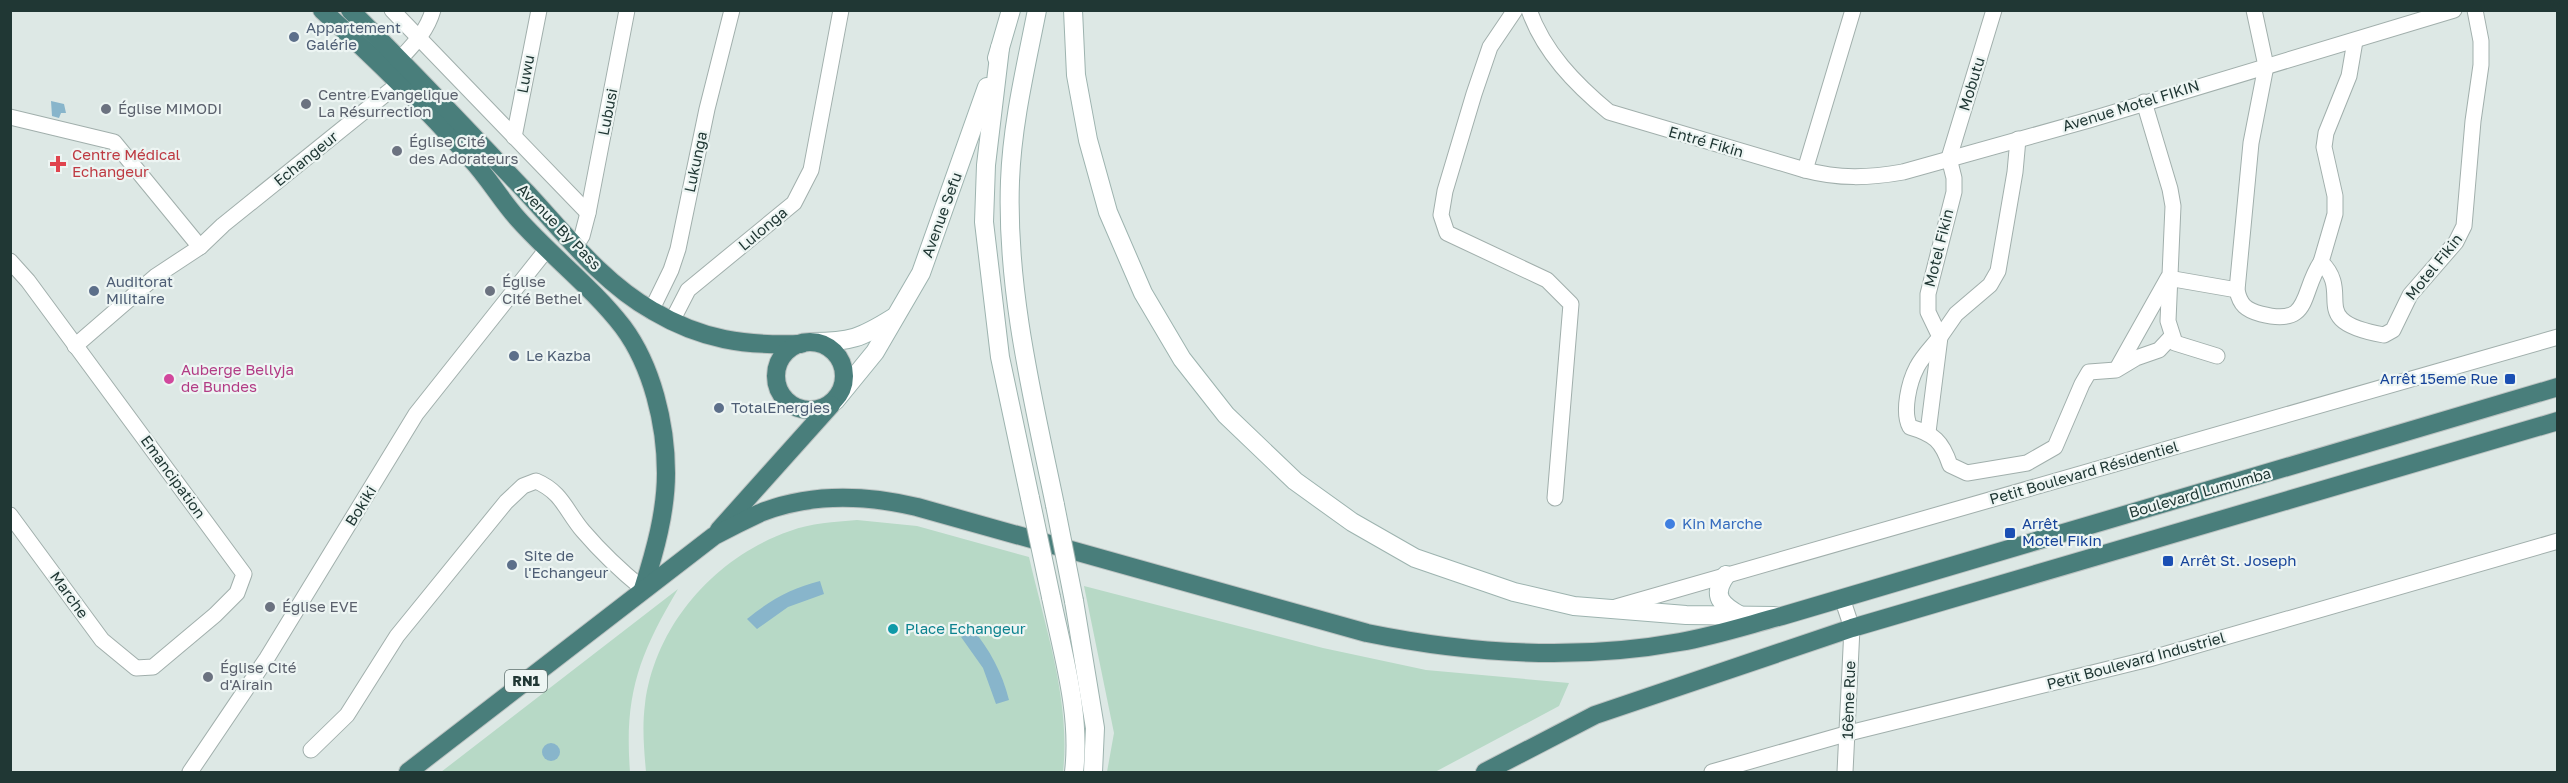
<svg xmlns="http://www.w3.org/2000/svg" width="2568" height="783" viewBox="0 0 2568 783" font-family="'Golos Text',sans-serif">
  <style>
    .green { fill: #b7d9c6 }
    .water { fill: #88b5cb }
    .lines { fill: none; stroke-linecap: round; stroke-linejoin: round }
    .minor-casing { stroke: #a1afac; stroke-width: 17 }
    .secondary-casing { stroke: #9db3af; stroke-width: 20 }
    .trunk-casing { stroke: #bcc3c2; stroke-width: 20 }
    .minor { stroke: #fff; stroke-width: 15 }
    .secondary { stroke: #fff; stroke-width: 18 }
    .trunk { stroke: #497e7b; stroke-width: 18 }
    .secondary-bridge-casing { stroke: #9db3af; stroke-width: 20; stroke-linecap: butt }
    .secondary-bridge { stroke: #fff; stroke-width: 18 }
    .service-dot { fill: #5c6f8a; stroke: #edf5f3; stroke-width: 2 }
    .worship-dot { fill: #6b7280; stroke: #edf5f3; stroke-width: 2 }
    .health-dot { fill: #e0444e; stroke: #edf5f3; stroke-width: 2 }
    .hotel-dot { fill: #d1479c; stroke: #edf5f3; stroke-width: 2 }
    .transit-dot { fill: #1a4fb4; stroke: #edf5f3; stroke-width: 2 }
    .shop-dot { fill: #3f7fe0; stroke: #edf5f3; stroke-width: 2 }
    .culture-dot { fill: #0f9aa8; stroke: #edf5f3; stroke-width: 2 }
    .labels { text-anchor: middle; stroke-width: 4.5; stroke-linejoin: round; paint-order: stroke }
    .shield { fill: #edf5f3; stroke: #5e706d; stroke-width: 1.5 }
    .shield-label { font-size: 14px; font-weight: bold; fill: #203734 }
    .service-label { font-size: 15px; fill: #4e5e75; stroke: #edf5f3; text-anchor: start }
    .street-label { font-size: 15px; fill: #203734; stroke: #edf5f3 }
    .worship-label { font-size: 15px; fill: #5b616d; stroke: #edf5f3; text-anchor: start }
    .health-label { font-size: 15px; fill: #be3a42; stroke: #edf5f3; text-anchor: start }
    .hotel-label { font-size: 15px; fill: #b23c85; stroke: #edf5f3; text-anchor: start }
    .transit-label { font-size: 15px; fill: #164399; stroke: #edf5f3; text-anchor: start }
    .shop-label { font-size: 15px; fill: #366cbe; stroke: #edf5f3; text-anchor: start }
    .culture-label { font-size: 15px; fill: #0d838f; stroke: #edf5f3; text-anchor: start }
  </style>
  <rect width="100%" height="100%" fill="#dde8e5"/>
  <g class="green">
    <path d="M857,520L917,526L1029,557C1045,627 1071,701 1063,772H646C644,749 642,727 645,704C655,625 715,557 790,531C811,523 834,522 857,520Z"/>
    <path d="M1084,586L1323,648L1426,670L1569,683L1559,706L1435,772H1107L1114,733Z"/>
    <path d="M678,589C639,655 624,695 630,772H441Z"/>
  </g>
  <g class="water">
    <path d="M51,101L64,104L66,113H61L59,118L52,116Z"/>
    <path d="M820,581L824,594L788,607L757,629L747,619C770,600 792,588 820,581Z"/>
    <path d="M971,627C990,650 1002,672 1009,700L996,704L983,668L961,637Z"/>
    <circle cx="551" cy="752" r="9"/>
  </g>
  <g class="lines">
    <defs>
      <g id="minor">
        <path d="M392,10L588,213"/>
        <path d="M1515,10L1490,47L1474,94L1445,191L1441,215L1447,233L1547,280L1571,304L1555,498"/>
        <path d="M1529,10C1544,52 1575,84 1609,112L1805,170C1839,179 1869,178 1903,172L2089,120L2454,10"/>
        <path d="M1994,10L1949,158L1954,178V192L1928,294V312L1940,337C1932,347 1922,357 1917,367C1909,382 1902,412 1910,427C1934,434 1942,441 1950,465L1967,473L2027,463L2055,447L2082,384L2089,372L2116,370L2136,358L2159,350L2172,336"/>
        <path d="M2254,10L2266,66L2251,143L2237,290C2240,305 2246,310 2261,314C2312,327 2300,293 2321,262"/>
        <path d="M2355,41L2349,76L2326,133L2324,147L2335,196V214L2321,262C2355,295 2304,321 2384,335L2393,330L2410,295L2456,242L2464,226L2473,121L2481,65V41L2475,10"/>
        <path d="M400,59C414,44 427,31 433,10"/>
        <path d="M2144,102L2170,189L2173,206L2168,321L2175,343L2217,356"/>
        <path d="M10,117L114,142L200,247"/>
        <path d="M514,137L539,10"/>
        <path d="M1805,170L1853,10"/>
        <path d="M576,246L582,236L588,213L627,10"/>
        <path d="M10,261L28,281L244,574L237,593L215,615L153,667L136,668L102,640L10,515"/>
        <path d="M651,311L671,270L678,249L707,109L732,10"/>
        <path d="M672,321L688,290L794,203L811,170L841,10"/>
        <path d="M75,346L156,276L200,247L223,225L408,76"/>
        <path d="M2118,367L2168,278L2237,290"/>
        <path d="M1928,432L1940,337L1956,314L1990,285L1998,271L2015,172L2018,139"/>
        <path d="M1842,598L1852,628L1845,772"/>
        <path d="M1616,607L2558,337"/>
        <path d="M311,750L347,715L397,636L506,502L523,486L536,481C562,492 566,511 583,531C601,552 621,571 643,589"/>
        <path d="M190,772L267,658L416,414L547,249"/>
        <path d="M1712,772L1849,733L2149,659L2558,541"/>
      </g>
      <g id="secondary">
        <path d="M1037,10C1026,66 1012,124 1010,181C1006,290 1033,399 1055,505"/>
        <path d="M1073,10L1076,75L1088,140L1108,212L1143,293L1182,359L1226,415L1295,481L1352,522L1415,558L1514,592L1574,606L1686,615L1774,616"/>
        <path d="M1000,48L986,165L984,222L1000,357L1030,498"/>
        <path d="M997,58L1011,10"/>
        <path d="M813,342C850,342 861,338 893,318"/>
        <path d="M835,401L875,352L921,273L987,87"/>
        <path d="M1726,575C1711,596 1721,605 1741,616"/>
        <path d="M1051,597C1063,655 1081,714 1074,772"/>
        <path d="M1074,601L1095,728L1093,772"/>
      </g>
      <g id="trunk">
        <path d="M322,10C374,57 424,106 470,158C488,177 501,200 518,219C551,256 592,287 623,327C652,366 666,424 666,473C666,512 655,551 643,589"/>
        <path d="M350,10C411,70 469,132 527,193C565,234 603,283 653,311C702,340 745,346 801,344"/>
        <circle cx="810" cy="376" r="34"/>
        <path d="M719,530L831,405"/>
        <path d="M408,772L714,536C729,528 745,520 760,513C810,493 866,495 917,507L1367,633C1470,654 1576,661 1680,642C1714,636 1748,625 1782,616L2558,387"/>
        <path d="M1485,772L1595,715L1852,628L2558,421"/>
      </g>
    </defs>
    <use href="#minor" class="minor-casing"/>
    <use href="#secondary" class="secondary-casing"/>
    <use href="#trunk" class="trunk-casing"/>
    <use href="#minor" class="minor"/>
    <use href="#secondary" class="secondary"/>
    <use href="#trunk" class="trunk"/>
    <defs>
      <g id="secondary-bridge">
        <path d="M1030,498L1051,597"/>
        <path d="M1055,505L1074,601"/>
      </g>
    </defs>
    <use href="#secondary-bridge" class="secondary-bridge-casing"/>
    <use href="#secondary-bridge" class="secondary-bridge"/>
  </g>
  <g class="service-dot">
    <circle cx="294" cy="37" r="6"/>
    <circle cx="94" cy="291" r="6"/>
    <circle cx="514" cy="356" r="6"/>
    <circle cx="719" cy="408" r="6"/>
    <circle cx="512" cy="565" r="6"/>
  </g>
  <g class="worship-dot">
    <circle cx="306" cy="104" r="6"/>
    <circle cx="106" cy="109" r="6"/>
    <circle cx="397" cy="151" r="6"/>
    <circle cx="490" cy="291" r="6"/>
    <circle cx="270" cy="607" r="6"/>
    <circle cx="208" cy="677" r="6"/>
  </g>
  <path class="health-dot" d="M55 155h6v6h6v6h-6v6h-6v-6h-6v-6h6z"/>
  <circle class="hotel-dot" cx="169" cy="379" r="6"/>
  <g class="transit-dot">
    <rect x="2504" y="373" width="12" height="12" rx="3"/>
    <rect x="2004" y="527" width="12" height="12" rx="3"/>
    <rect x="2162" y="555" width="12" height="12" rx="3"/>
  </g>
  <circle class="shop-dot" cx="1670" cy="524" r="6"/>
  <circle class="culture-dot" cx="893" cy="629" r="6"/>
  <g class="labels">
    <rect class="shield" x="505" y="670" width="42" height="22" rx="4.5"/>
    <g class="shield-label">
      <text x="526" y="686">RN1</text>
    </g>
    <g class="service-label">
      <text x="306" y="33">Appartement<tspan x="306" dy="17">Galérie</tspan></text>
      <text x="106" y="287">Auditorat<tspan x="106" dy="17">Militaire</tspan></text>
      <text x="526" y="361">Le Kazba</text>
      <text x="731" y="413">TotalEnergies</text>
      <text x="524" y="561">Site de<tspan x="524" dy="17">l'Echangeur</tspan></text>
    </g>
    <g class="street-label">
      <text transform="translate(526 74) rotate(-79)" y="5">Luwu</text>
      <text transform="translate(1972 84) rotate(-73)" y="5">Mobutu</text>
      <text transform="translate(2131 106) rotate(-17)" y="5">Avenue Motel FIKIN</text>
      <text transform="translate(608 112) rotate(-79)" y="5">Lubusi</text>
      <text transform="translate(1706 142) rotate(16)" y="5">Entré Fikin</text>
      <text transform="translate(306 159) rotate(-39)" y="5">Echangeur</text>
      <text transform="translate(696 162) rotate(-78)" y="5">Lukunga</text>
      <text transform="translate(942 215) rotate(-70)" y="5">Avenue Sefu</text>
      <text transform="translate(559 227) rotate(46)" y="5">Avenue By Pass</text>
      <text transform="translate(763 229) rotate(-40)" y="5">Lulonga</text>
      <text transform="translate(1939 248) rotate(-76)" y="5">Motel Fikin</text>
      <text transform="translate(2434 267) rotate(-51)" y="5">Motel Fikin</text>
      <text transform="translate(2084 473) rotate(-16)" y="5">Petit Boulevard Résidentiel</text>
      <text transform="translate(173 477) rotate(54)" y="5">Emancipation</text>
      <text transform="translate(2200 493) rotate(-16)" y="5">Boulevard Lumumba</text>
      <text transform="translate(361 506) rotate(-58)" y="5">Bokiki</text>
      <text transform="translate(69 595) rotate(54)" y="5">Marche</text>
      <text transform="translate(2136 661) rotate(-15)" y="5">Petit Boulevard Industriel</text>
      <text transform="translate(1849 700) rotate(-88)" y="5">16ème Rue</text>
    </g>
    <g class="worship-label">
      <text x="318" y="100">Centre Evangelique<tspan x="318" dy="17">La Résurrection</tspan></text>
      <text x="118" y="114">Église MIMODI</text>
      <text x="409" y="147">Église Cité<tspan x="409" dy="17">des Adorateurs</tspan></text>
      <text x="502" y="287">Église<tspan x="502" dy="17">Cité Bethel</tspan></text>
      <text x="282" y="612">Église EVE</text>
      <text x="220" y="673">Église Cité<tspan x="220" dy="17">d'Airain</tspan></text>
    </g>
    <g class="health-label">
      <text x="72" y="160">Centre Médical<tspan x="72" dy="17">Echangeur</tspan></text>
    </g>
    <g class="hotel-label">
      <text x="181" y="375">Auberge Bellyja<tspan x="181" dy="17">de Bundes</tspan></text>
    </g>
    <g class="transit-label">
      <text x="2498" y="384" text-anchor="end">Arrêt 15eme Rue</text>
      <text x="2022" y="529">Arrêt<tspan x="2022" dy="17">Motel Fikin</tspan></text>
      <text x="2180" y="566">Arrêt St. Joseph</text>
    </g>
    <g class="shop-label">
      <text x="1682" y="529">Kin Marche</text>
    </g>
    <g class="culture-label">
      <text x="905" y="634">Place Echangeur</text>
    </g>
  </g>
  <rect width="2568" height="783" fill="none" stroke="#203734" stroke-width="24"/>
</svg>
